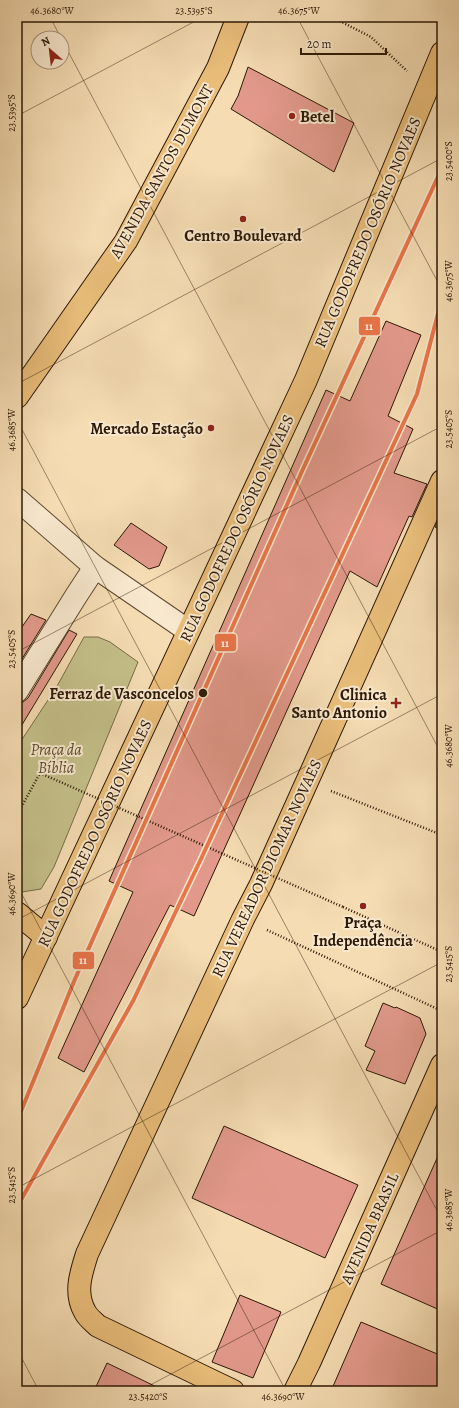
<svg xmlns="http://www.w3.org/2000/svg" width="459" height="1408" viewBox="0 0 459 1408" font-family="Alegreya,serif">
  <style>
    .green { fill: #c3be88; stroke: #786b47 }
    .building { fill: #e2998b; stroke: #2c1806 }
    .lines { fill: none; stroke-linecap: round; stroke-linejoin: round }
    .minor-casing { stroke: #5e4931; stroke-width: 24 }
    .major-casing { stroke: #2c1806; stroke-width: 24 }
    .path { stroke: #2c1806; stroke-width: 2.5; stroke-dasharray: 1 2; stroke-linecap: butt }
    .minor { stroke: #f8e8ce; stroke-width: 22 }
    .major { stroke: #eabe7a; stroke-width: 22 }
    .path-bridge { stroke: #2c1806; stroke-width: 2.5; stroke-dasharray: 1 2; stroke-linecap: butt }
    .rail-1-casing { stroke: #f8e8ce; stroke-width: 7 }
    .rail-1 { stroke: #ea7549; stroke-width: 4 }
    .ticks { fill: none; stroke: #2c1806; stroke-width: 1; stroke-opacity: 0.45 }
    .poi-dot { fill: #8f2418; stroke: #f8e8ce; stroke-width: 1.5 }
    .stop-dot { fill: #2c1806; stroke: #f8e8ce; stroke-width: 1.5 }
    .labels { text-anchor: middle; stroke-width: 4; stroke-linejoin: round; paint-order: stroke }
    .poi-label { font-size: 16px; font-weight: bold; fill: #2c1806; stroke: #f8e8ce }
    .street-label { font-size: 16px; fill: #2c1806; stroke: #f8e8ce }
    .stop-label { font-size: 16px; font-weight: bold; fill: #2c1806; stroke: #f8e8ce; text-anchor: end }
    .park-label { font-size: 16px; font-style: italic; fill: #594a2d; stroke: #f8e8ce }
    .line-badge { stroke: #f8e8ce; stroke-width: 1.5 }
    .badge-label { font-size: 11px; text-anchor: middle; font-weight: bold; fill: #fff }
    .neatline { fill: none; stroke: #2c1806; stroke-width: 1.5 }
    .ticks-label { font-size: 10px; text-anchor: middle; fill: #2c1806 }
  </style>
  <rect width="100%" height="100%" fill="#f5dcb3"/>
  <filter id="stains"><feTurbulence type="fractalNoise" baseFrequency=".005" numOctaves="4"/><feColorMatrix values="0 0 0 0 .2 0 0 0 0 .09 0 0 0 0 .02 0 0 0 .5 -.17"/></filter>
  <radialGradient id="worn" r=".72"><stop offset=".6" stop-color="#630" stop-opacity="0"/><stop offset="1" stop-color="#630" stop-opacity=".3"/></radialGradient>
  <path class="green" d="M84,637H98L110,642L138,662L54,867L41,889L22,892L17,888V747L56,688Z"/>
  <g class="building">
    <path d="M248,67L354,123L334,172L231,109L238,96Z"/>
    <path d="M386,321L421,335L388,416L413,429L394,473L427,484L412,517L409,516L377,587L350,571L194,916L170,905L84,1072L58,1058L133,892L109,881L326,390L350,401Z"/>
    <path d="M442,512V531L435,527Z"/>
    <path d="M131,523L167,547L159,566L149,569L114,545Z"/>
    <path d="M31,614L46,620L17,667V634Z"/>
    <path d="M69,630L77,634L17,733V703L23,702L28,698Z"/>
    <path d="M383,1003L395,1008L396,1007L420,1018L426,1034L405,1084L366,1070L375,1051L365,1046Z"/>
    <path d="M224,1126L358,1185L325,1258L192,1198Z"/>
    <path d="M442,1147V1311L381,1284Z"/>
    <path d="M240,1295L281,1312L253,1378L212,1362Z"/>
    <path d="M361,1322L442,1356V1391H331Z"/>
    <path d="M107,1363L165,1391H94Z"/>
  </g>
  <g class="lines">
    <defs>
      <g id="minor">
        <path d="M17,499L95,567L187,630"/>
        <path d="M17,691L76,596L95,567"/>
      </g>
      <g id="major">
        <path d="M17,397L126,241L218,68L238,17"/>
        <path d="M17,913L46,937"/>
        <path d="M17,998L306,380L442,53"/>
        <path d="M233,1391L98,1326C94,1322 88,1318 85,1312C74,1293 81,1273 87,1254L243,919L261,884L442,481"/>
        <path d="M295,1391L309,1363L442,1065"/>
      </g>
    </defs>
    <use href="#minor" class="minor-casing"/>
    <use href="#major" class="major-casing"/>
    <g class="path">
      <path d="M332,17L371,37L407,71"/>
      <path d="M331,791L442,835"/>
      <path d="M17,815L40,773"/>
      <path d="M343,907L442,952"/>
      <path d="M267,930L442,1011"/>
    </g>
    <use href="#minor" class="minor"/>
    <use href="#major" class="major"/>
    <path class="path-bridge" d="M40,773L343,907"/>
    <defs>
      <g id="rail-1">
        <path d="M17,1121L75,979L303,469L442,168"/>
        <path d="M17,1207L133,1001L200,861L417,394L442,298"/>
      </g>
    </defs>
    <use href="#rail-1" class="rail-1-casing"/>
    <use href="#rail-1" class="rail-1"/>
  </g>
  <path class="ticks" d="M50,17L61,38M297,17L442,290M62,40L442,755M17,116L203,17M17,384L442,158M17,420L442,1220M17,652L442,426M17,885L286,1391M17,920L442,694M17,1188L442,962M17,1349L39,1391M139,1391L442,1230"/>
  <g class="poi-dot">
    <circle cx="292" cy="116" r="4"/>
    <circle cx="243" cy="219" r="4"/>
    <circle cx="211" cy="428" r="4"/>
    <path d="M394 697h4v4h4v4h-4v4h-4v-4h-4v-4h4z"/>
    <circle cx="363" cy="906" r="4"/>
  </g>
  <circle class="stop-dot" cx="203" cy="693" r="5"/>
  <g class="labels">
    <g class="poi-label">
      <text x="300" y="122" text-anchor="start">Betel</text>
      <text x="243" y="241">Centro Boulevard</text>
      <text x="203" y="434" text-anchor="end">Mercado Estação</text>
      <text x="387" y="700" text-anchor="end">Clinica<tspan x="387" dy="18">Santo Antonio</tspan></text>
      <text x="363" y="928">Praça<tspan x="363" dy="18">Independência</tspan></text>
    </g>
    <g class="street-label">
      <text transform="translate(161 171) rotate(-61)" y="6">AVENIDA SANTOS DUMONT</text>
      <text transform="translate(367 232) rotate(-67)" y="6">RUA GODOFREDO OSÓRIO NOVAES</text>
      <text transform="translate(236 528) rotate(-65)" y="6">RUA GODOFREDO OSÓRIO NOVAES</text>
      <text transform="translate(94 833) rotate(-65)" y="6">RUA GODOFREDO OSÓRIO NOVAES</text>
      <text transform="translate(266 868) rotate(-65)" y="6">RUA VEREADOR DIOMAR NOVAES</text>
      <text transform="translate(369 1228) rotate(-66)" y="6">AVENIDA BRASIL</text>
    </g>
    <g class="stop-label">
      <text x="194" y="699">Ferraz de Vasconcelos</text>
    </g>
    <g class="park-label">
      <text x="56" y="755">Praça da<tspan x="56" dy="18">Bíblia</tspan></text>
    </g>
  </g>
  <g class="line-badge">
    <rect x="358" y="316" width="23" height="20" rx="4" fill="#ea7549"/>
    <rect x="214" y="633" width="23" height="19" rx="4" fill="#ea7549"/>
    <rect x="72" y="951" width="23" height="19" rx="4" fill="#ea7549"/>
  </g>
  <g class="badge-label">
    <text x="369" y="330">11</text>
    <text x="225" y="647">11</text>
    <text x="83" y="964">11</text>
  </g>
  <rect width="459" height="1408" fill="none" stroke="#f5dcb3" stroke-width="44"/>
  <g transform="translate(50 50) rotate(332)"><circle r="19" fill="#f8e8ce" stroke="#a6957e"/>
  <path d="M0-3L7 15L0 10L-7 15Z" fill="#8f2418"/>
  <text y="-6" font-size="11" font-weight="bold" text-anchor="middle" fill="#2c1806">N</text>
  </g>
  <path d="M301 48v6h85v-6" fill="none" stroke="#2c1806" stroke-width="2"/>
  <text x="307" y="48" font-size="12" fill="#2c1806" stroke="#f8e8ce" stroke-width="3" paint-order="stroke">20 m</text>
  <rect x="22" y="22" width="415" height="1364" class="neatline"/>
  <g class="ticks-label">
    <text x="52" y="14">46.3680°W</text>
    <text x="194" y="14">23.5395°S</text>
    <text x="299" y="14">46.3675°W</text>
    <text transform="translate(11 113) rotate(-90)" y="4">23.5395°S</text>
    <text transform="translate(448 161) rotate(-90)" y="4">23.5400°S</text>
    <text transform="translate(448 281) rotate(-90)" y="4">46.3675°W</text>
    <text transform="translate(448 429) rotate(-90)" y="4">23.5405°S</text>
    <text transform="translate(11 430) rotate(-90)" y="4">46.3685°W</text>
    <text transform="translate(11 649) rotate(-90)" y="4">23.5405°S</text>
    <text transform="translate(448 746) rotate(-90)" y="4">46.3680°W</text>
    <text transform="translate(11 894) rotate(-90)" y="4">46.3690°W</text>
    <text transform="translate(448 964) rotate(-90)" y="4">23.5415°S</text>
    <text transform="translate(11 1185) rotate(-90)" y="4">23.5415°S</text>
    <text transform="translate(448 1210) rotate(-90)" y="4">46.3685°W</text>
    <text x="148" y="1400">23.5420°S</text>
    <text x="283" y="1400">46.3690°W</text>
  </g>
  <rect width="100%" height="100%" filter="url(#stains)"/>
  <rect width="100%" height="100%" fill="url(#worn)"/>
</svg>
